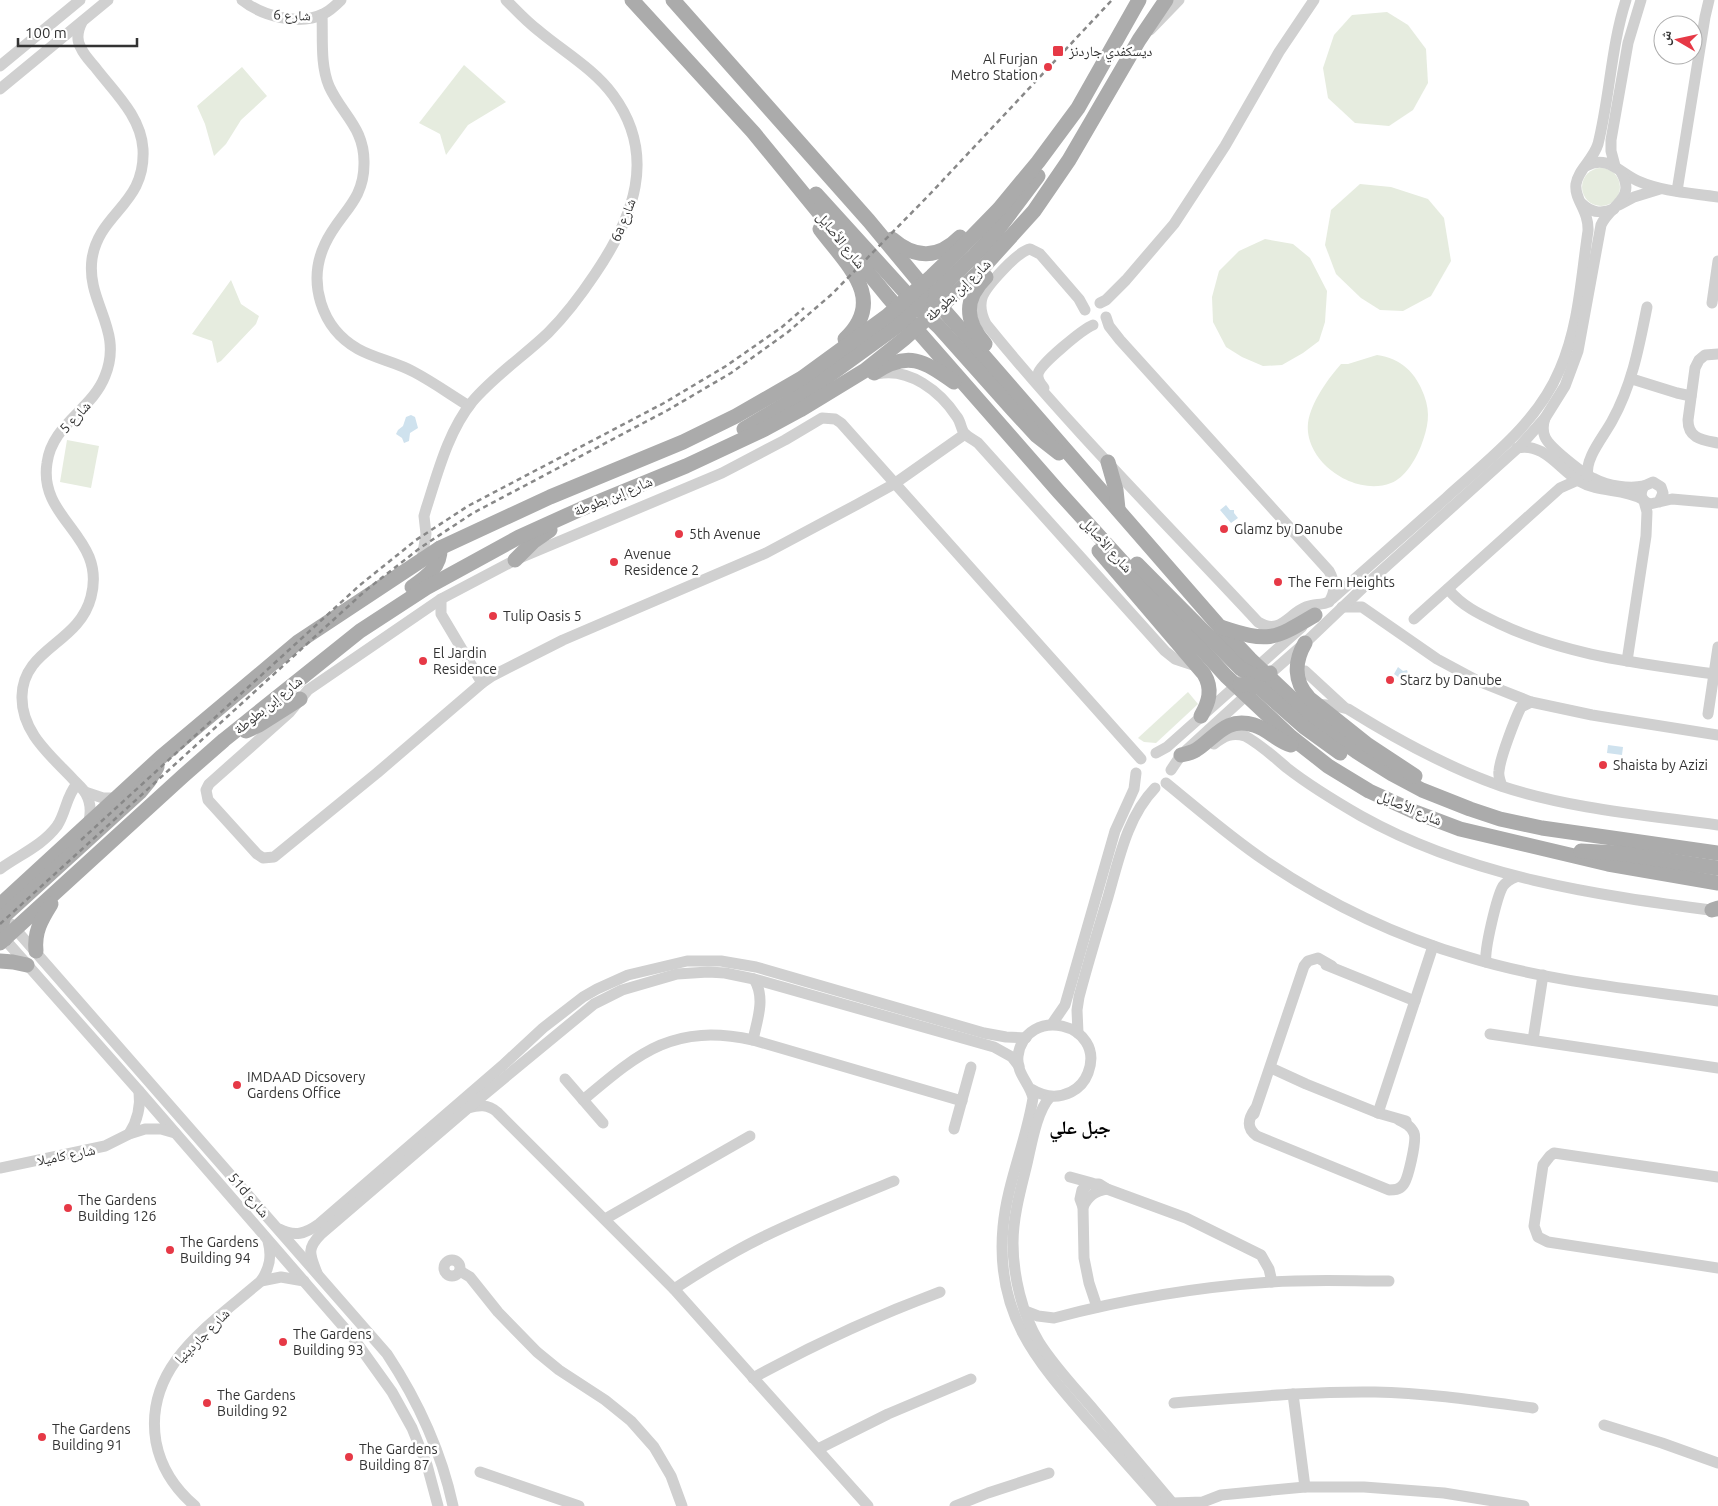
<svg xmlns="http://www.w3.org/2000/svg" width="1718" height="1506" viewBox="0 0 1718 1506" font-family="Ubuntu,'Noto Naskh Arabic',sans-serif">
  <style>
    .green { fill: #e6ecdf }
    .water { fill: #cfe2ee }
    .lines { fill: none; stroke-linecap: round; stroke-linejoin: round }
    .minor { stroke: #d0d0d0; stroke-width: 11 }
    .major { stroke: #ababab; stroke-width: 15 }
    .rail { stroke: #888; stroke-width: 2.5; stroke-dasharray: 5 4; stroke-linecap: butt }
    .poi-dot { fill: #e63946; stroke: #fff; stroke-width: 2 }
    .labels { text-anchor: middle; stroke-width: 5; stroke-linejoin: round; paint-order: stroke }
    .street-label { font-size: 14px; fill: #333; stroke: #fff }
    .poi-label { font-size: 14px; fill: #333; stroke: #fff; text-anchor: start }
    .district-label { font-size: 19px; font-weight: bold; fill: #000; stroke: #fff }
  </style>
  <rect width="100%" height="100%" fill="#fff"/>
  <g class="green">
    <path d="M1387,12L1408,25L1426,49L1428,83L1413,110L1389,126L1355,123L1328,98L1323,68L1334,35L1352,15Z"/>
    <path d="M464,65L506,102L468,125L446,155L440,134L419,123Z"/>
    <path d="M242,67L267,96L241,120L226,144L214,156L205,124L197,106Z"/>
    <circle cx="1601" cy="187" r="19"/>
    <path d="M1360,184L1391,187L1428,199L1444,218L1451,261L1431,296L1403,311L1380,310L1361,298L1336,274L1325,245L1331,210Z"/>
    <path d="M1265,239L1293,244L1310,258L1327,291L1325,322L1319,341L1303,353L1282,365L1263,366L1242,357L1226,347L1213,322L1212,297L1219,271L1239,251Z"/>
    <path d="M231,280L241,304L259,316L256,324L221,361L217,363L212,341L192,334Z"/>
    <path d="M1377,355C1401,358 1416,373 1424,395C1431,414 1428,427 1421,446C1416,459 1405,478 1391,483C1355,497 1304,462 1308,423C1311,402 1328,379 1341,364H1348Z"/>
    <path d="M67,440L99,446L91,488L60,482Z"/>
    <path d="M1188,692L1198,704L1156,743L1144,742L1138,738Z"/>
  </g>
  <g class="water">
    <path d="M411,415L415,417L418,428L410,433L409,441L404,443L402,438L396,434L398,430L403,426L406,417Z"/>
    <path d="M1226,505L1230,510H1234V513L1238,518L1231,523L1220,510Z"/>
    <path d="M1398,667L1403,671L1407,670L1408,673L1413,677L1408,684L1394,674Z"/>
    <path d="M1608,745L1623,747L1622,755L1607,753Z"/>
  </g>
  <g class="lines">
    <g class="minor">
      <path d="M242,0C262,16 299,26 323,14C330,11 336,5 341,0"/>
      <path d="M322,15C323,38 320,64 329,86C342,115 365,128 364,164C364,202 339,213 325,244C307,282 321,328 358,349C376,359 396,362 414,372C433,382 451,395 469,406"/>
      <path d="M82,22C78,30 76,40 81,48C84,55 90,61 95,67C114,92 141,116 143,149C146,205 99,212 92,259C86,303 124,329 105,376C92,410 52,424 47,463C38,520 107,536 91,597C79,644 23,648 22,696C21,731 49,754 71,777C76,783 83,788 86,794C91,803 91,812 89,821"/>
      <path d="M1150,30L1179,0"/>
      <path d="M0,66L80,0"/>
      <path d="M0,89L108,0"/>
      <path d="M1586,166C1607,154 1620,173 1638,181C1663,192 1692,193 1718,197"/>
      <path d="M1615,166L1611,151V140L1628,43L1641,0"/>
      <path d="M1677,191L1705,17L1709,0"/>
      <path d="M1581,203C1591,213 1601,214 1614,209"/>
      <path d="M1619,205L1634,197L1660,189"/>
      <path d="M1100,303L1106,300L1126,280L1174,224L1225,146L1279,52L1314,0"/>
      <path d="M1712,303L1718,261"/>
      <path d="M1085,310L1079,299L1040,254L1030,249C1018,251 985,287 982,298C979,308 982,316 986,324C1071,429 1167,524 1258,622C1280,636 1288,614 1306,607C1314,604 1322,605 1329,602C1336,591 1335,582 1329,571L1120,340L1109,326L1106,317"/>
      <path d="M1718,354L1705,355L1699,360L1695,368L1688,420C1688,439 1703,440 1718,443"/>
      <path d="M877,374C909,367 940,391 957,417C961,422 961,430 965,434C969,438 974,440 978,443L1165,651L1175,659L1196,666"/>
      <path d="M1632,379L1677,393L1691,396"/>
      <path d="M1044,388C1041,384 1037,380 1038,374C1040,364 1083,329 1093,325"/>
      <path d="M1545,418C1543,424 1542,430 1545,437C1549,447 1584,475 1595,479C1608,486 1629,489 1644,486"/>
      <path d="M965,434L894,484L856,505L766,553L563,640L492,676L482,683L377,773L274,857L263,858L257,854L208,800L206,790L209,784L289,713L308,690L441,599L515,560L722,473L785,440L822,418L835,419L841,423L1141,759"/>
      <path d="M1517,448C1544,442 1559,469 1579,481C1599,493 1623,488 1642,499"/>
      <path d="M1588,476C1584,459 1604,436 1612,421C1632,385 1639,347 1647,307"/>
      <path d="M1659,502L1663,493L1661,487L1653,482L1644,486C1639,494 1641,501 1650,504L1672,499L1718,503"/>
      <path d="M422,559L426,534L424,516L426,509C438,472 448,432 472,402C494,376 524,356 548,333C566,315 581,295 595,274C633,218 658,156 613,95C594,69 564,52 539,31C527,22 517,11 506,0"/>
      <path d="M1448,589C1462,606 1479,614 1498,623C1567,656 1639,663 1714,674"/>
      <path d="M441,599V614L482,683"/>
      <path d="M1332,599C1370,565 1408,532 1446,498C1489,459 1537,424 1560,369C1579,326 1581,277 1588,231C1589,210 1574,200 1576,184C1578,170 1593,160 1598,144C1610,96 1611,46 1626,0"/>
      <path d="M1342,607H1362L1437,659L1478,681L1531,702L1592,715L1718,735"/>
      <path d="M1414,619L1560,488L1578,480"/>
      <path d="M1627,661L1646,536L1647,512L1644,501"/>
      <path d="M1305,671L1344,707"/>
      <path d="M1265,678L1305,643L1370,581L1520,446L1545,418L1565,386L1578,351L1601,225C1610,205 1637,199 1621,172"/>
      <path d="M1316,704L1336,706L1348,709C1396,739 1446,767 1501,786C1570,809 1646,815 1718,825"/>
      <path d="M1708,714L1718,647"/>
      <path d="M1214,744C1224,736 1232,732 1245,736C1260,744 1274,757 1287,768C1310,786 1335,801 1361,816C1470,877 1595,895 1718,911"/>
      <path d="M1156,753L1167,747L1302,627"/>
      <path d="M1171,770L1181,755L1252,690"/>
      <path d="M1166,783C1198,809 1230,837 1264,860C1327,903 1396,936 1468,957C1549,982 1635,989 1718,1001"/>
      <path d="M1502,786C1500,781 1498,776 1499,771C1500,758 1515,719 1521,707L1531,702"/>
      <path d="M85,792L103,798H116"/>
      <path d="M0,869C19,855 42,846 57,826C66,813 66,796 77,784"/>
      <path d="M11,924L387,1354C418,1401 441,1450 453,1506"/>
      <path d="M1,935L139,1091L354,1339L392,1392L412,1428L427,1465L438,1506"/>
      <path d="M1486,962C1484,950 1497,896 1503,886C1506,882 1511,879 1516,877"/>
      <path d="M1326,965L1415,1001"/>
      <path d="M1052,1024L1065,1005L1115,831L1134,789L1136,773"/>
      <path d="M1078,1033L1077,1010L1079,997C1088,963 1098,930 1108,897C1119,859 1127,817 1155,788"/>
      <path d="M1490,1034L1718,1068"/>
      <path d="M753,1040C757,1020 766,998 754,979"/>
      <path d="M1533,1040L1543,975"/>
      <path d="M1271,1068L1306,1084L1378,1113L1406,1121"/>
      <path d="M565,1079L603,1123"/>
      <path d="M1031,1089C1044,1097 1057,1099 1071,1092C1079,1088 1085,1081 1088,1073C1107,1023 1025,1004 1018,1056C1016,1074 1030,1083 1033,1098C1026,1142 1007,1183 1003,1227C995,1314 1036,1360 1089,1421C1114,1449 1139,1478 1164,1506"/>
      <path d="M1050,1097C1036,1112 1031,1148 1026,1168C1020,1192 1013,1218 1013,1243C1013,1275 1022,1314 1039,1342C1054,1366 1075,1388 1094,1410C1121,1442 1148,1474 1175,1506"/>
      <path d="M583,1100C640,1052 673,1023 753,1040L962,1101"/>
      <path d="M468,1108C479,1105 488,1104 497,1112L674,1289L868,1506"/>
      <path d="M1255,1109C1248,1119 1246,1128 1257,1136L1389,1190C1394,1190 1399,1190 1403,1185C1408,1180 1417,1140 1414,1133C1411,1126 1405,1123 1399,1120"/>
      <path d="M1378,1113L1433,946"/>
      <path d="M1254,1114L1304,966L1308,961L1318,958L1332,966"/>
      <path d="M954,1129L971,1067"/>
      <path d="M129,1134C138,1120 141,1107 139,1091"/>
      <path d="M0,1168L105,1146L129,1134L145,1129H161L175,1133"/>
      <path d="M1070,1177L1092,1183"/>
      <path d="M1718,1177L1554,1153L1550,1156L1543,1165L1534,1226L1538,1237L1548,1242L1718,1268"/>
      <path d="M1083,1207C1088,1196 1095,1191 1107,1189"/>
      <path d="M605,1219L750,1136"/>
      <path d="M279,1229C295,1237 305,1234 319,1224L502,1066L543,1028L583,997L597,989L628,975L687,961H721L756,967L984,1033L1006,1037L1026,1038"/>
      <circle cx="452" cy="1268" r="8"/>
      <path d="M460,1271L470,1277L498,1312L537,1352L559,1370L605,1400L631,1421L654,1447L671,1476L682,1506"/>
      <path d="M317,1273C310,1255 306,1249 321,1234L468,1108L594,1004L622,990L677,974L708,972L725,973L754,979L994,1047L1012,1057L1019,1066"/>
      <path d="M261,1281L281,1277L304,1281"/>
      <path d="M674,1289C703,1270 732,1252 763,1237C806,1216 850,1199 894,1181"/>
      <path d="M1097,1307L1089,1283L1084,1258L1083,1207L1080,1199L1082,1190L1088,1184H1099L1107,1189L1186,1218L1261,1255L1269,1269L1272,1282"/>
      <path d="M1025,1311L1038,1316L1054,1318C1125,1299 1198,1287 1271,1282C1311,1279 1350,1281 1389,1281"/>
      <path d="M753,1378C813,1345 875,1316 940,1292"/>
      <path d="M1293,1394L1305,1487"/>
      <path d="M1174,1403C1241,1398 1308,1391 1375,1392C1428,1393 1481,1401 1533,1408"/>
      <path d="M1604,1425L1662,1443L1718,1463"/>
      <path d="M818,1449L888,1414L971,1379"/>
      <path d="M480,1472L579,1506"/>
      <path d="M1173,1503L1203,1502L1221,1495L1305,1487H1364L1444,1493L1524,1506"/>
      <path d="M195,1506C175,1489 161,1468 156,1442C143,1366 210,1325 261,1281C270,1268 272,1256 268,1241"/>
      <path d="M955,1506L988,1493L1049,1473"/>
    </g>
    <g class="major">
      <path d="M632,0L753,132L888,297L1059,492L1226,676L1291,737L1328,766L1369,791L1415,812L1460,829L1608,864L1718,883"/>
      <path d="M673,0L869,221L922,285L1219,626L1250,659L1321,726L1357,752L1392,774L1422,790L1470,809L1500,819L1542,828L1718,853"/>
      <path d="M816,194L915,303"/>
      <path d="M820,229C846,264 888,299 845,339"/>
      <path d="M892,239C915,259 938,259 960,237"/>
      <path d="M925,302L973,257L996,232L1038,176"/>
      <path d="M922,311L939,327L1013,410L1036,435L1059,453"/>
      <path d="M985,344C965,321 963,300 986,277"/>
      <path d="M874,373C908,350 924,361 954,382"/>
      <path d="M744,429L809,390L896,327L916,308L920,300L922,285"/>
      <path d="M1108,462L1116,490L1118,509"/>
      <path d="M1099,551L1204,674C1213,689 1209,702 1201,716"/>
      <path d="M515,560L534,541L550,530"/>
      <path d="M1137,564L1241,669L1256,676L1270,673"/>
      <path d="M412,587C426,577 441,567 440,548"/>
      <path d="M1221,627C1269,643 1273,640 1315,615"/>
      <path d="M1305,643C1294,662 1294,682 1309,698L1368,745L1415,776"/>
      <path d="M1240,685L1249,684L1260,688L1304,727L1340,753"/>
      <path d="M246,731L259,725L300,699"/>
      <path d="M1181,755C1185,754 1191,753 1196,750C1215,738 1226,716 1254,725C1268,729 1277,741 1291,745"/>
      <path d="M1581,851L1618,853L1718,868"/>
      <path d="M0,905L161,757L298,642L440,548L550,497L683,442L736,416L802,378L887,316L932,276L959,250L999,209L1038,162L1078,108L1139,0"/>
      <path d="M1712,910L1718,908"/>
      <path d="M5,939L1,927L4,916L140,792L149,781L157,767"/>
      <path d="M0,943L183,776L224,740L360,631L426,588L519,537L581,509L686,466L765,429L800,410L864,371L904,339L978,273L1034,211L1069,160L1139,40L1166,0"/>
      <path d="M36,951C34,932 41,920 51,904"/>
      <path d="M0,961L13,962L27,965"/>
    </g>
    <g class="rail">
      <path d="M81,840L360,585L416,540L468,506L664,403L726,366L782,327L804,308"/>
      <path d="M0,924L365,591L420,548L473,513L668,410L731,373L788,332L832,294L930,194L1112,0"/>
    </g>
  </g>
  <g class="poi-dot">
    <rect x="1052" y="45" width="12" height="12" rx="2.5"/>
    <circle cx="1048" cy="67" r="5"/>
    <circle cx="1224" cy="529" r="5"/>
    <circle cx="679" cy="534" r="5"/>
    <circle cx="614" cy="562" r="5"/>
    <circle cx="1278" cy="582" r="5"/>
    <circle cx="493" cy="616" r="5"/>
    <circle cx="423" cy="661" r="5"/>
    <circle cx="1390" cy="680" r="5"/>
    <circle cx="1603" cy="765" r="5"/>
    <circle cx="237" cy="1085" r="5"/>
    <circle cx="68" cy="1208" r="5"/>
    <circle cx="170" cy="1250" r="5"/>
    <circle cx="283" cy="1342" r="5"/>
    <circle cx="207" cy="1403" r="5"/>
    <circle cx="42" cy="1437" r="5"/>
    <circle cx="349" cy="1457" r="5"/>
  </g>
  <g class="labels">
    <g class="street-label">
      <text transform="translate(292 15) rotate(2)" y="5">شارع 6</text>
      <text transform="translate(623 220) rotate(-68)" y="5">6a شارع</text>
      <text transform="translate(841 240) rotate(51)" y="5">شارع الأصايل</text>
      <text transform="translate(958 290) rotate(-43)" y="5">شارع إبن بطوطة</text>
      <text transform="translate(75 417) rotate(-47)" y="5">شارع 5</text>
      <text transform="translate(613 496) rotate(-22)" y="5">شارع إبن بطوطة</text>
      <text transform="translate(1107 545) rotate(48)" y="5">شارع الأصايل</text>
      <text transform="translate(268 705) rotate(-39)" y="5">شارع إبن بطوطة</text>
      <text transform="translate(1410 808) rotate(23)" y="5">شارع الأصايل</text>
      <text transform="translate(66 1155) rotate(-11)" y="5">شارع كاميلا</text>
      <text transform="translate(249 1195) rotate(49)" y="5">51d شارع</text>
      <text transform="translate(202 1336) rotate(-45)" y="5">شارع جاردينيا</text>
    </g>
    <g class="poi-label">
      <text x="1069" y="56">ديسكفدي جاردنز</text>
      <text x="1038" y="64" text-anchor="end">Al Furjan<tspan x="1038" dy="16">Metro Station</tspan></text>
      <text x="1234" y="534">Glamz by Danube</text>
      <text x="689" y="539">5th Avenue</text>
      <text x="624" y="559">Avenue<tspan x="624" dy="16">Residence 2</tspan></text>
      <text x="1288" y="587">The Fern Heights</text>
      <text x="503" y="621">Tulip Oasis 5</text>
      <text x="433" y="658">El Jardin<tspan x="433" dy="16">Residence</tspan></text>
      <text x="1400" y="685">Starz by Danube</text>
      <text x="1613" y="770">Shaista by Azizi</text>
      <text x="247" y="1082">IMDAAD Dicsovery<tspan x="247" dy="16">Gardens Office</tspan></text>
      <text x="78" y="1205">The Gardens<tspan x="78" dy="16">Building 126</tspan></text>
      <text x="180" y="1247">The Gardens<tspan x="180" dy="16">Building 94</tspan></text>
      <text x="293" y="1339">The Gardens<tspan x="293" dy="16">Building 93</tspan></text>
      <text x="217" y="1400">The Gardens<tspan x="217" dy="16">Building 92</tspan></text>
      <text x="52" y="1434">The Gardens<tspan x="52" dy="16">Building 91</tspan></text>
      <text x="359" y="1454">The Gardens<tspan x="359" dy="16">Building 87</tspan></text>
    </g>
    <g class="district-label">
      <text x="1080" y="1134">جبل علي</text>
    </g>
  </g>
  <g transform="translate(1678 40) rotate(279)"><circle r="24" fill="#ffffff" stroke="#adadad"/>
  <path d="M0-4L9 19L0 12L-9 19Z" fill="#e63946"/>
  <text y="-8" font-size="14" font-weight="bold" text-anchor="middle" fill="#333333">ش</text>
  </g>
  <path d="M18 38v8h119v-8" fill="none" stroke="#333333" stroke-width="2.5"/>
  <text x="25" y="38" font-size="15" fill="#333333" stroke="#ffffff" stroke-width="4" paint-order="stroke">100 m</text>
</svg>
